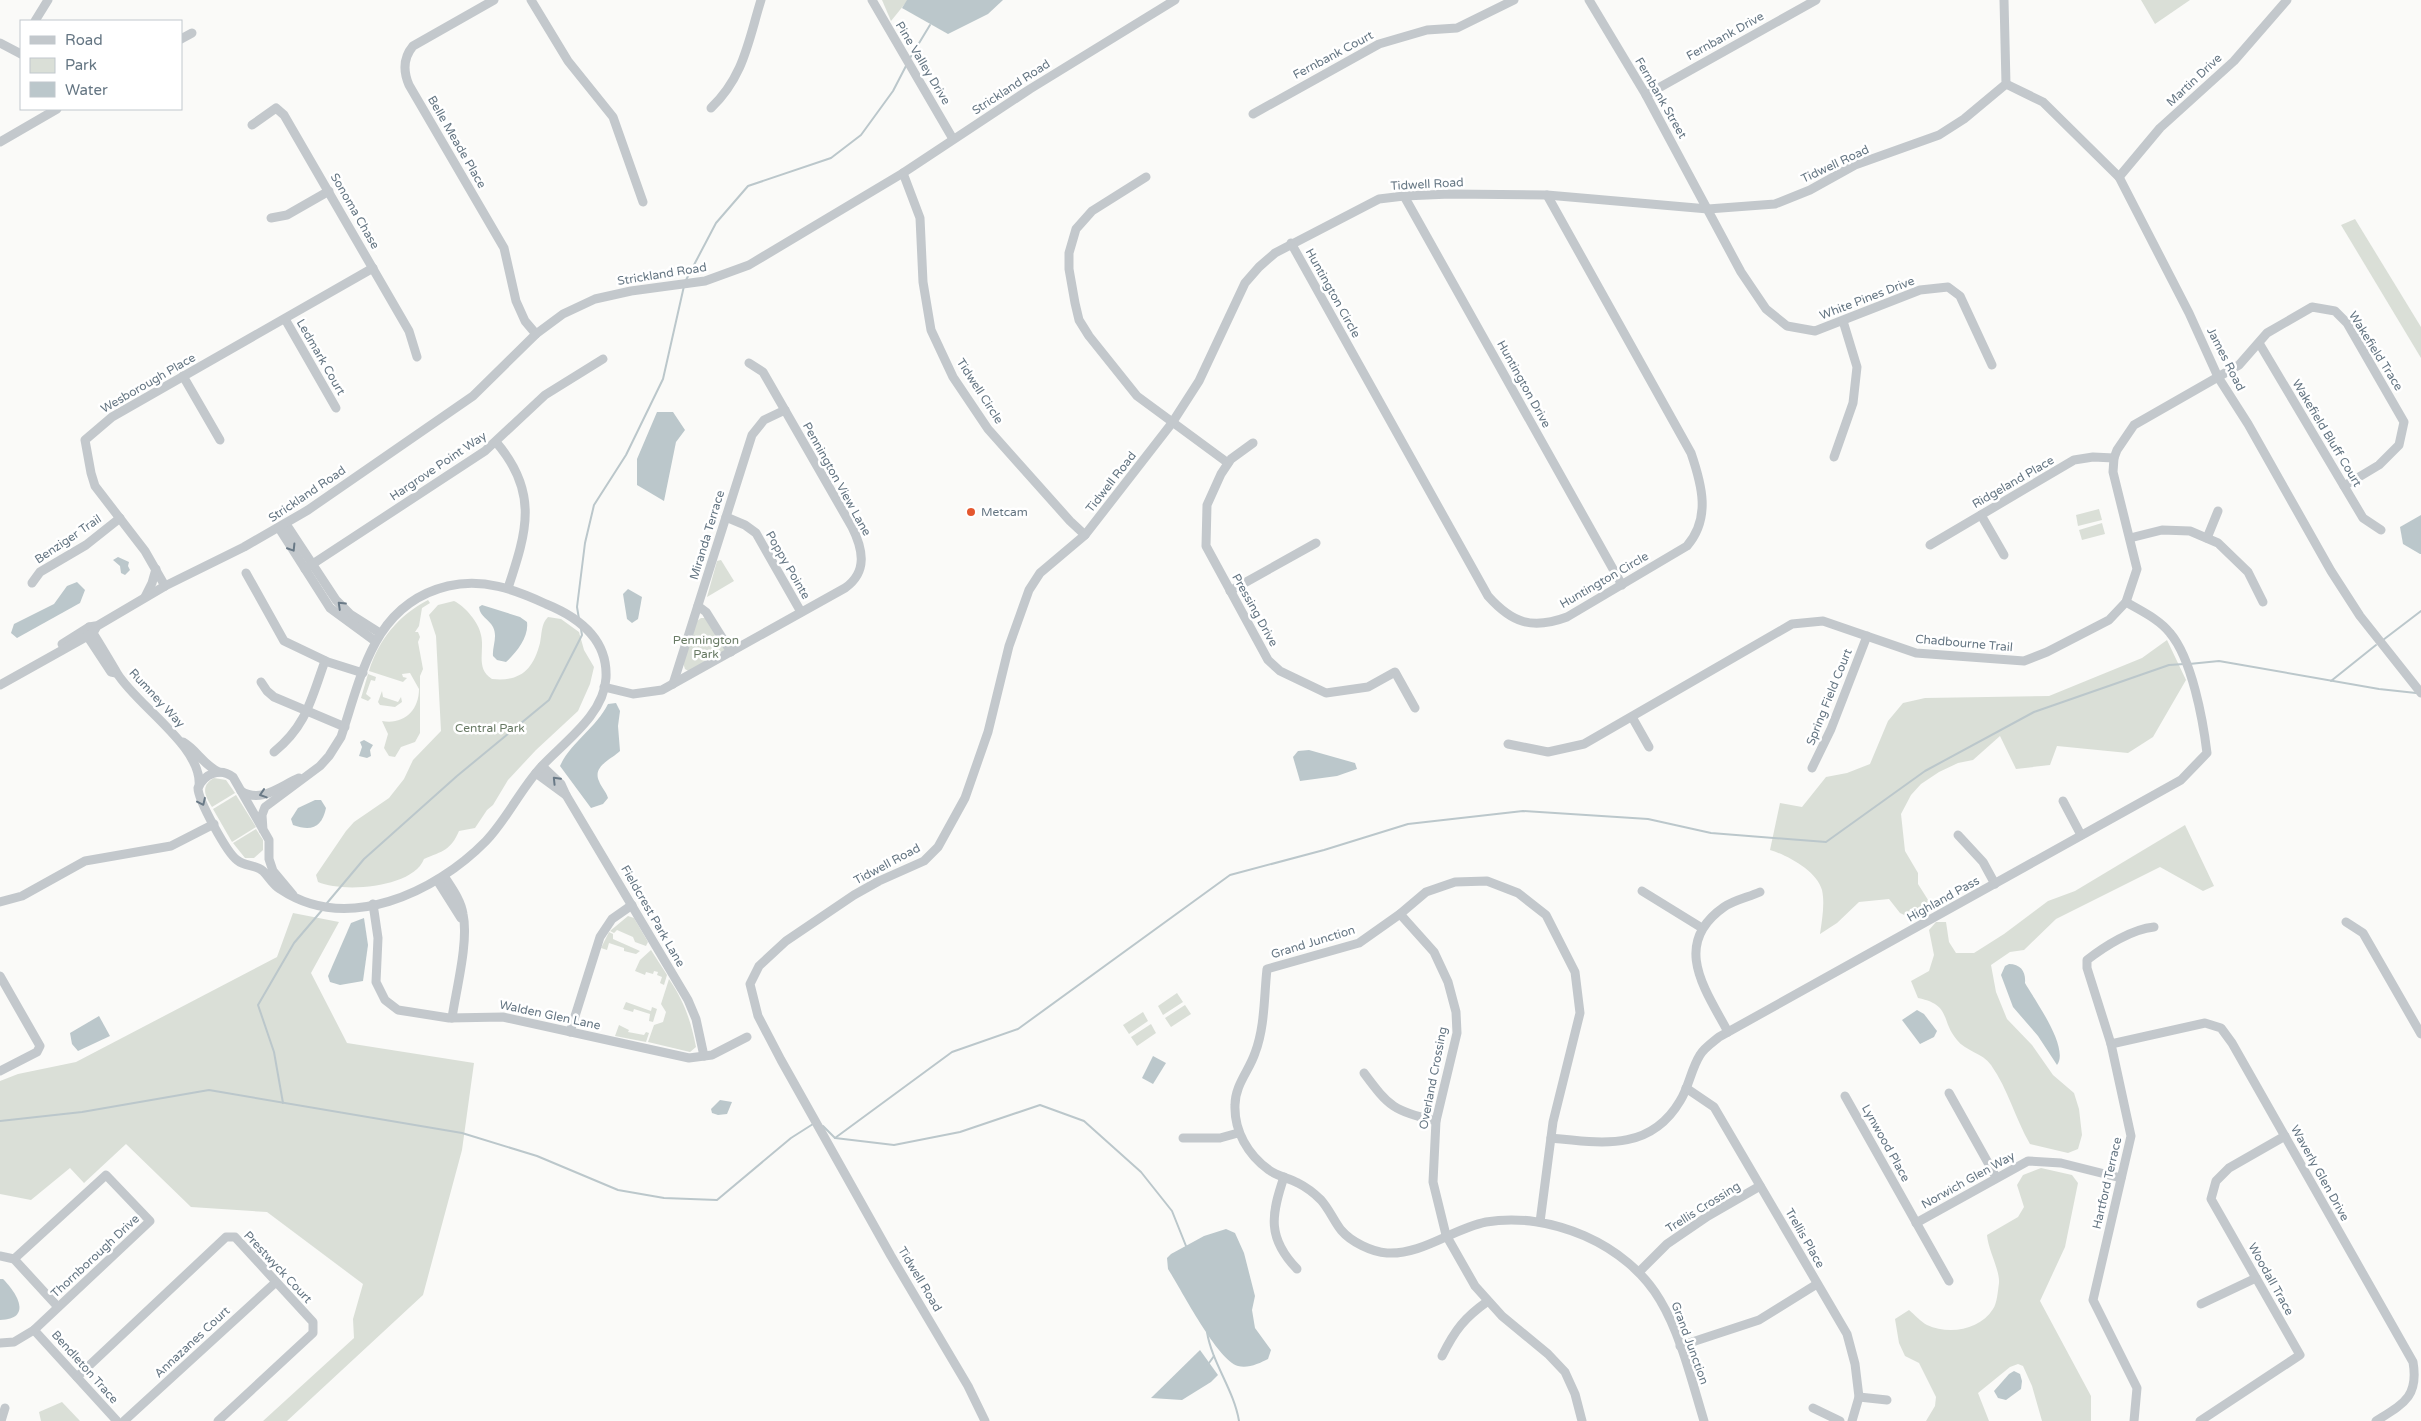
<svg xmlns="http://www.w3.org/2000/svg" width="2421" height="1421" viewBox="0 0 2421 1421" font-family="'Varela Round',sans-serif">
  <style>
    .green { fill: #dadfd7 }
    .water { fill: #bbc7cb }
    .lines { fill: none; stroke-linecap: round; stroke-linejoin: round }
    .stream { stroke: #bbc7cb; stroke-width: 2 }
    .minor { stroke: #c3c8cc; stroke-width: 9 }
    .oneway { stroke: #6a7a87 }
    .poi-dot { fill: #e4572e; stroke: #fff; stroke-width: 2 }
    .labels { text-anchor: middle; stroke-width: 5; stroke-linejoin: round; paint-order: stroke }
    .street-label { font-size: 12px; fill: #657683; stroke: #fff }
    .poi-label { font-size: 12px; fill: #657683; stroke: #fff; text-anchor: start }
    .park-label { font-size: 12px; fill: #687a64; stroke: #fff }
  </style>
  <rect width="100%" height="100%" fill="#fafaf8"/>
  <g class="green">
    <path d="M882,0H908L891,21Z"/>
    <path d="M2141,0H2190L2155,24Z"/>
    <path d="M2355,219L2421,327V358L2341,225Z"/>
    <path d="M2099,509L2102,520L2078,526L2076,515Z"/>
    <path d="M2102,523L2105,534L2082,540L2079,530Z"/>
    <path d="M721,560L734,581L707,597L717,561Z"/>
    <path d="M428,600L430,603L422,608L419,626L415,632H418L420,637L418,642L423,669L420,676V733L415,742L401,747L395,757L389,756L384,748L388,734L382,721C403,725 419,711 419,689L410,673L402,674L403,677L407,678L403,682L369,671C379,639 398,616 428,600Z"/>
    <path d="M454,601C465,606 479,623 481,635C485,651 475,668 492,679C520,682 533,670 540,643C542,633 541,624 548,617L561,619L579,632L584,650L594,667L590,684L578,711L536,750L508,780L493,805L487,810L475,828L459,831C451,850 443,851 424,859C413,888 343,893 318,882L316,875L346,831L354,822L389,798L404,779L413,760L441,731L436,636L429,615L438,605Z"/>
    <path d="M701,618H705L725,648L724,653L690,672L685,669L683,663L697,621Z"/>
    <path d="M2167,640L2186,680L2153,737L2128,753L2057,746L2050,765L2016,769L2000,736L1973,760L1958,763L1939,772L1921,784L1911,795L1901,814L1905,851L1918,873V884L1930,903L1929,913L1913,919L1900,913L1889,899L1859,902L1837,923L1820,934C1822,920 1825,904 1822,890C1817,871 1787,855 1770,850L1780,803L1802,807L1826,777L1847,773L1870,764L1888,721L1903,703L1925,698L2049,696L2142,658Z"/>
    <path d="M368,674L376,677L375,681L371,680L366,694L371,698L368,701L361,698Z"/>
    <path d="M382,691L383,697L398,702L401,697L402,702L395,707L380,705L378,702Z"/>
    <path d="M214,778L226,780L235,793L212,807C205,796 200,786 214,778Z"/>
    <path d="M236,795L256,827L232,842L213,809Z"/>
    <path d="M2185,825L2214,886L2203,891L2160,867L2056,919L2024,950L2010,952L1991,965L1996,992L2007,1019L2032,1045L2053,1075L2074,1093L2079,1109L2082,1135L2078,1149L2068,1153L2030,1144C2015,1118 2008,1089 1991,1065C1983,1053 1965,1051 1957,1040C1940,1020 1952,1005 1918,998L1911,981L1929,971L1934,955L1929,930L1936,922H1946L1949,942L1956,953H1974L2004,934L2048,901L2075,891Z"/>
    <path d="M256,829L263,840V850L254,858H245L233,843Z"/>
    <path d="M293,913L339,922L311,973L347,1043L474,1063L462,1150L423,1295L287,1421H263L354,1338L353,1319L363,1284L267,1212L191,1207L126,1144L84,1183L70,1168L31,1200L0,1194V1081L18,1074L76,1062L277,957Z"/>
    <path d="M628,916L634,918L648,942L646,946L635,942L633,937L617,930L614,933L610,931Z"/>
    <path d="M609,932L613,934V939L640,951L636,954L624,951V948L609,943L607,950L601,948Z"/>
    <path d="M651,950L667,975L664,985L660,983L662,977L657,975L658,972L654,971L653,974L646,972L645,975L635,971L640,960Z"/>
    <path d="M669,979C684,1001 691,1021 696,1047L690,1052L648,1042L654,1025L663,1022L666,1012L661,1004Z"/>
    <path d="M1177,993L1183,1002L1163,1015L1158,1006Z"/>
    <path d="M626,1002L651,1011L652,1007L657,1009L653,1022L649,1021L650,1014L634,1009L633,1012L623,1009Z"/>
    <path d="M1185,1005L1191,1014L1171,1027L1165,1018Z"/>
    <path d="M1143,1012L1148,1021L1129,1034L1123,1025Z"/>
    <path d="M1151,1024L1156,1033L1137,1046L1131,1037Z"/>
    <path d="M619,1025L629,1030L628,1032L644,1035L646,1032L649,1033L646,1042L615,1036Z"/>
    <path d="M2041,1168L2072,1175L2078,1183L2065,1247L2040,1301L2091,1396V1421H2042L2032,1386L2023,1366L2018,1364L2010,1367L1978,1393L1989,1421H1926L1935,1406L1936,1397L1919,1363L1905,1356L1899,1343L1895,1319L1909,1310C1915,1315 1921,1322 1927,1325C1949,1335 1980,1330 1993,1309C1997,1304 1998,1290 1999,1283C2000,1270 1988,1250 1987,1235L2018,1217L2024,1207L2017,1185L2023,1175Z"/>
    <path d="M62,1402L80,1421H41L39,1412Z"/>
  </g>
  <g class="water">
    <path d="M907,0H1003L988,14L948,34L902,8Z"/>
    <path d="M657,412H673L685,430L676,442L664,501L637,485V459Z"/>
    <path d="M2421,515V554H2420L2403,544L2400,527Z"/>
    <path d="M118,557L129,562L128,566L130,570L125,575L121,573L120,566L113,560Z"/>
    <path d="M77,582L85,590L80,603L17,638L11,633L14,624L54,604L67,586Z"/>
    <path d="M628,589L642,597L638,619L632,623L627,619L623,594Z"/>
    <path d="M482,605L520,617L527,622C529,637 517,652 506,662L497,660L493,656C492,647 498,637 493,627C489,619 480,617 479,607Z"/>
    <path d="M616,703L620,711L618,726L620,751C612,759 592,766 599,781C601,787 606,791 608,798L603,804L591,808L560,766C571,742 596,728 608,704Z"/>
    <path d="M364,740L373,745L370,750L371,756L367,758L359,756L362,747L360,742Z"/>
    <path d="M1309,750L1355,763L1357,769L1337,776L1300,781L1293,757L1298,751Z"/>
    <path d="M315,800H321L326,808C322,827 312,832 293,825L291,819L298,808Z"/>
    <path d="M364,918L368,945L363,981L340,985L330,982L328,976L351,923Z"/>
    <path d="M2009,964C2021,964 2026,972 2025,983C2034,999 2070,1048 2057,1065L2038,1036L2013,1007L2001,975L2005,966Z"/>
    <path d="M1917,1010L1924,1014L1937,1031L1934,1037L1920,1044L1902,1020Z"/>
    <path d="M99,1016L110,1036L78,1051L72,1044L70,1033Z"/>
    <path d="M1153,1056L1166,1063L1153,1084L1142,1078Z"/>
    <path d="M720,1100L732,1102L727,1114L718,1115L712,1113L711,1109Z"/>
    <path d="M1226,1229L1235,1233L1244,1253L1255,1296L1252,1310L1255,1328L1271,1350L1268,1359C1260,1363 1248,1369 1238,1366C1217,1360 1181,1289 1168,1269L1167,1258L1171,1254L1204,1236Z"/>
    <path d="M0,1279H3C17,1293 33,1319 0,1320Z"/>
    <path d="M1200,1350L1218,1375L1211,1382L1182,1400L1151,1398Z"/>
    <path d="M2014,1371L2020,1374L2022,1381L2021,1389L2006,1400L1998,1398L1994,1391L2009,1374Z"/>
  </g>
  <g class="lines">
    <g class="stream">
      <path d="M910,58L930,25"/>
      <path d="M685,282L716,223L748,186L831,158L861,135L893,91L907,64"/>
      <path d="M579,619L577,607L585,543L594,505L626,455L663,379L684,286"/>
      <path d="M2383,640L2421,611"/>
      <path d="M2189,664L2219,661L2379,689L2416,693"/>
      <path d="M2331,681L2376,645"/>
      <path d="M327,903L364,859L457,776L549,700L582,635L581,629"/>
      <path d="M283,1103L274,1052L258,1005L294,943L323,909"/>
      <path d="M0,1121L82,1112L209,1090L462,1133L537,1156L618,1190L664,1198L717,1200L791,1138L813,1124"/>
      <path d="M823,1126L835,1138L894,1145L960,1132L1040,1105L1084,1121L1141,1172L1172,1211L1186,1246"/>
      <path d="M835,1138L952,1052L1018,1029L1230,875L1324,850L1408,824L1523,811L1648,819L1711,833L1826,842L1925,771L2034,712L2169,665L2184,664"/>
      <path d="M1207,1332C1212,1363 1234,1390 1239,1421"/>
      <path d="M1209,1363L1214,1356"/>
    </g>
    <g class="minor">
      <path d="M494,0L413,46C403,58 403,71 409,85L504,248L516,301L525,321L536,334"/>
      <path d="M531,0L568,61L613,117L643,202"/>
      <path d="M872,0L953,139"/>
      <path d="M1589,0L1646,95L1741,272L1766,309L1787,326L1815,331L1920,290L1948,287L1960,296L1992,365"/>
      <path d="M35,21L48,0"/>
      <path d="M181,39L192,33"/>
      <path d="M0,43L21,54"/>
      <path d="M2006,84L2043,102L2119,177L2189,313L2218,377L2248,424L2331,571L2360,616L2421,693"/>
      <path d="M1646,95L1816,0"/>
      <path d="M711,108C744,76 748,42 761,0"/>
      <path d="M1253,114L1379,44L1427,30L1457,28L1514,0"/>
      <path d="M252,125L276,108L284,115L409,331L417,357"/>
      <path d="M0,142L57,109"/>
      <path d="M903,173L920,218L923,282L931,330L953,377L988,429L1070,521L1085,535"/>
      <path d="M1146,177L1092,211L1076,229L1069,253V269L1075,303L1079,320L1089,336L1137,396L1228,463"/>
      <path d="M2119,177L2160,128L2234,61L2287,0"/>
      <path d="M1404,196L1622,585"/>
      <path d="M271,218L287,215L329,191"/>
      <path d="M1291,243L1488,596C1512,623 1532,630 1567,617L1687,546C1711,518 1702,485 1691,453L1547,195"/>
      <path d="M285,319L336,408"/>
      <path d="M2259,343L2363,518L2381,530"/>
      <path d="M183,376L220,440"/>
      <path d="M496,442C539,492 527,531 508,588"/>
      <path d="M1253,443L1231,459L1221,474L1207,505L1206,546L1268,660L1280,671L1326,693L1368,687L1395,672L1415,708"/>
      <path d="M1834,457L1853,403L1857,367L1843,321"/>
      <path d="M1981,515L2004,555"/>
      <path d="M726,517L745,525L756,533L801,612"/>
      <path d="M286,524L336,600L350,614L380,633"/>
      <path d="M279,528L330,608L375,641"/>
      <path d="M2130,538L2162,530L2190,531L2218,543L2248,572L2263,602"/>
      <path d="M2207,538L2218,511"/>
      <path d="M1930,545L2074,460L2093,457L2114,458"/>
      <path d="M305,569L485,451L545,395L603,359"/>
      <path d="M246,573L284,641L328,662L363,673"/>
      <path d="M32,583L40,572L86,545L120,518"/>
      <path d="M165,586L145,551L95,486L91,473L85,440L112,417L373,268"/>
      <path d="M1230,591L1316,543"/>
      <path d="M145,597L152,583L156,569"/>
      <path d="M698,606L706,612L731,652"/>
      <path d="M89,627C99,642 108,658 117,673C136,705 203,747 199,786"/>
      <path d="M84,631L111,672L116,673"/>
      <path d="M62,644L89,627L95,626"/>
      <path d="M261,682L267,691L274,697L345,727"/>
      <path d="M673,684L752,435L764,420L785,410"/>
      <path d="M0,685L93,633L97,626L165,586L244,547L308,510L473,396L536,334L563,314L595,299L631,291L705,281L749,265L903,173L1030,89L1175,0"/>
      <path d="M604,687L633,694L662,690L845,588C868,572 863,549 852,527L763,372L749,363"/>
      <path d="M1632,717L1649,747"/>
      <path d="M183,742C197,750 203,765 219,772"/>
      <path d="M1508,744L1548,752L1584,744L1792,624L1823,621L1916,653L2024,661L2047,652L2109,620L2126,602L2137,569L2113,472L2114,458L2117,450L2134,425L2239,365L2267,333L2312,307L2335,311L2347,323L2404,422L2399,445L2379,465L2344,486"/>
      <path d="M274,752C307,725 311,699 325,661"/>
      <path d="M1812,768L1831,729L1867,636"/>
      <path d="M536,773L566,795L561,784L542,766"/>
      <path d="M241,791C261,804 280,786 299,778"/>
      <path d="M566,795L688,1000L696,1019L704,1056"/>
      <path d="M2063,801L2081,835"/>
      <path d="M263,830L262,815L265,807L320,766L329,756L341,737C362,675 373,604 448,586C483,578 514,589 546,604C578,617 608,639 606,678C604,715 564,742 541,767C520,790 507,819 486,841C435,893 347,934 280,889C273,885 269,877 263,871C255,864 245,867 237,860C227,853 198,800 198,788C204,774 220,767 233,777L269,840V859L273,871L293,895"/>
      <path d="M1958,835L1983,862L1995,884"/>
      <path d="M444,876C451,887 461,900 463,914C469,941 456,990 452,1018"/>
      <path d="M437,880L461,918"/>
      <path d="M1642,891L1702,928"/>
      <path d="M0,902L22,896L85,861L171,846L214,824"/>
      <path d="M373,904L378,938L376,982L385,1000L398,1010L449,1018L503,1017L689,1058L712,1055L747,1037"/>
      <path d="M1400,914L1434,952L1448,982L1456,1012L1457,1033L1436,1121L1433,1182L1446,1235L1475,1286L1502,1316L1548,1354L1565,1372L1575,1394L1582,1421"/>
      <path d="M2346,922L2363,933L2421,1034"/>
      <path d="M0,976L40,1046L37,1052L0,1071"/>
      <path d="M570,1032L600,937L612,919L632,905"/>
      <path d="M1728,1032C1705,989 1671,944 1724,907C1734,900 1749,897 1760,892"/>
      <path d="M2111,1044L2205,1023L2221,1028L2232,1043L2413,1362C2419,1397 2403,1404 2376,1421"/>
      <path d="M1364,1073C1390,1108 1393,1110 1436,1121"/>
      <path d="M1686,1088L1714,1107L1847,1334L1855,1364L1859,1397L1852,1421"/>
      <path d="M1949,1093L1996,1177"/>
      <path d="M1845,1096L1949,1281"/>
      <path d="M1183,1138H1220L1238,1133"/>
      <path d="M1551,1138C1601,1143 1650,1152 1680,1101C1689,1087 1691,1069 1700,1055C1704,1048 1713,1042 1719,1037L2181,780L2207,753C2203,720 2192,659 2170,633C2159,619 2141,611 2126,602"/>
      <path d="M1284,1177C1271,1215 1267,1238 1297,1269"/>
      <path d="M1540,1222L1553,1122L1580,1013L1575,972L1546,915L1518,893L1487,881L1455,882L1426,892L1400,914L1359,943L1267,969C1264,996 1265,1027 1255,1053C1249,1071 1235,1085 1235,1105C1234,1131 1248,1155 1269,1170C1277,1176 1289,1178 1298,1183C1306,1187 1315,1194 1321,1200C1329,1209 1334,1221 1341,1230C1351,1242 1372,1252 1387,1253C1422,1255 1452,1229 1486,1222C1550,1211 1627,1244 1660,1300C1681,1335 1692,1382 1704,1421"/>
      <path d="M1916,1223L2028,1161L2061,1163L2121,1178"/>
      <path d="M0,1256L14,1259L58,1307"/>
      <path d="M1640,1271L1667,1244L1708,1216L1760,1186"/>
      <path d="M2201,1304L2256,1278"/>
      <path d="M34,1330L117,1421"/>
      <path d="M0,1343L14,1342L34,1330L150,1221L106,1175L14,1259"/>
      <path d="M1680,1346L1759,1320L1817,1284"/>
      <path d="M1442,1356C1455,1330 1464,1318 1488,1301"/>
      <path d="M77,1377L226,1237H235L313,1322V1333L218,1421"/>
      <path d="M1859,1397L1887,1400"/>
      <path d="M1813,1408L1840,1421"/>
      <path d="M1,1421L5,1408"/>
      <path d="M124,1421L276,1282"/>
      <path d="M985,1421L968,1386L891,1256L781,1060L758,1016L750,984L759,966L786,941L854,895L879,881L924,861L938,847L965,798L988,732L1009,646L1029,590L1040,573L1085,535L1172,423L1199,381L1245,283L1259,267L1275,253L1379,199L1404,196L1450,194L1547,195L1708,209L1775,204L1810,190L1855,165L1939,135L1964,119L2006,84L2004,0"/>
      <path d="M2134,1421L2137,1388L2093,1300L2131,1136L2111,1044L2087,968V960C2105,946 2132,929 2154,927"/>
      <path d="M2200,1421L2300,1355L2211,1199L2216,1181L2229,1168L2285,1136"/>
    </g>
  </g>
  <defs><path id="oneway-chevron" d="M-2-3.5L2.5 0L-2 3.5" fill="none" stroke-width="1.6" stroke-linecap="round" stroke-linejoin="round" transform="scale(1.25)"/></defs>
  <g class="oneway">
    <use href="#oneway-chevron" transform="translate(292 548) rotate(58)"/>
    <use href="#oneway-chevron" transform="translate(341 605) rotate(-136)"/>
    <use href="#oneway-chevron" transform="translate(556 780) rotate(-134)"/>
    <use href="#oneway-chevron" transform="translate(263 794) rotate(162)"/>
    <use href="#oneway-chevron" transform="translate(202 802) rotate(65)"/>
  </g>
  <circle class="poi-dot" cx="971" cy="512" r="5"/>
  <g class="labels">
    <g class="street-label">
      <text transform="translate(1725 36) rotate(-29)" y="4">Fernbank Drive</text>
      <text transform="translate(1333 55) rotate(-28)" y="4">Fernbank Court</text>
      <text transform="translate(923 63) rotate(59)" y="4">Pine Valley Drive</text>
      <text transform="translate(2194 80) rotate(-43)" y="4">Martin Drive</text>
      <text transform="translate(1011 87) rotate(-33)" y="4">Strickland Road</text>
      <text transform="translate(1661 98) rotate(60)" y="4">Fernbank Street</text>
      <text transform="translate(457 142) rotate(60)" y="4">Belle Meade Place</text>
      <text transform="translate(1835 164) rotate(-25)" y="4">Tidwell Road</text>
      <text transform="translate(1427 184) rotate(-3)" y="4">Tidwell Road</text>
      <text transform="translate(355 211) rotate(60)" y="4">Sonoma Chase</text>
      <text transform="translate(662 274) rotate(-9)" y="4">Strickland Road</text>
      <text transform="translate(1333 293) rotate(61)" y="4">Huntington Circle</text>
      <text transform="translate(1867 298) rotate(-21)" y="4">White Pines Drive</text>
      <text transform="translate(2376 351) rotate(58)" y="4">Wakefield Trace</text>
      <text transform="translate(321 357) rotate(60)" y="4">Ledmark Court</text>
      <text transform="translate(2226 359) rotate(63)" y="4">James Road</text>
      <text transform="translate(148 383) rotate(-30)" y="4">Wesborough Place</text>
      <text transform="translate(1524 384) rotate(61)" y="4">Huntington Drive</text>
      <text transform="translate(980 391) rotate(57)" y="4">Tidwell Circle</text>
      <text transform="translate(2327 433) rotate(59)" y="4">Wakefield Bluff Court</text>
      <text transform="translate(438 466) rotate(-34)" y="4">Hargrove Point Way</text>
      <text transform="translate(837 479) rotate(61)" y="4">Pennington View Lane</text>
      <text transform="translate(1111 482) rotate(-52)" y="4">Tidwell Road</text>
      <text transform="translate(2013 482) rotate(-30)" y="4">Ridgeland Place</text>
      <text transform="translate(307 494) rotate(-34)" y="4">Strickland Road</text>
      <text transform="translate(707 535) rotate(-73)" y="4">Miranda Terrace</text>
      <text transform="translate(68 539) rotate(-34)" y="4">Benziger Trail</text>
      <text transform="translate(788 565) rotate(60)" y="4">Poppy Pointe</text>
      <text transform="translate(1604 580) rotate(-30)" y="4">Huntington Circle</text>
      <text transform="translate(1255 610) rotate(61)" y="4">Pressing Drive</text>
      <text transform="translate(1964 643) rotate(5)" y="4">Chadbourne Trail</text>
      <text transform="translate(1829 697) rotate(-68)" y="4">Spring Field Court</text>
      <text transform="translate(157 698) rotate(47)" y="4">Rumney Way</text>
      <text transform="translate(887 864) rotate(-28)" y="4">Tidwell Road</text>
      <text transform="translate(1943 899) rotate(-29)" y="4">Highland Pass</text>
      <text transform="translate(653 916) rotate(60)" y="4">Fieldcrest Park Lane</text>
      <text transform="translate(1313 942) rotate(-17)" y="4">Grand Junction</text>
      <text transform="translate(550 1015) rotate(12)" y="4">Walden Glen Lane</text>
      <text transform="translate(1433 1078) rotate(-79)" y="4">Overland Crossing</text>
      <text transform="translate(1886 1143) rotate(61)" y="4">Lynwood Place</text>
      <text transform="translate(2320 1173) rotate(61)" y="4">Waverly Glen Drive</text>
      <text transform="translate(1968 1180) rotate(-29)" y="4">Norwich Glen Way</text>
      <text transform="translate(2107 1183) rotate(-77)" y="4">Hartford Terrace</text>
      <text transform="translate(1703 1207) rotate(-32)" y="4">Trellis Crossing</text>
      <text transform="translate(1805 1238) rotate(60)" y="4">Trellis Place</text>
      <text transform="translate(95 1256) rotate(-43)" y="4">Thornborough Drive</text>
      <text transform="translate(278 1267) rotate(47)" y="4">Prestwyck Court</text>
      <text transform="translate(920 1279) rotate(59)" y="4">Tidwell Road</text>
      <text transform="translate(2271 1279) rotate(61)" y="4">Woodall Trace</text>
      <text transform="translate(192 1342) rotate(-43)" y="4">Annazanes Court</text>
      <text transform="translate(1690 1343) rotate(70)" y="4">Grand Junction</text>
      <text transform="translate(85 1367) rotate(48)" y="4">Bendleton Trace</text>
    </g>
    <g class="poi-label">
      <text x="981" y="516">Metcam</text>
    </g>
    <g class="park-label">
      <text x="706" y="644">Pennington<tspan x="706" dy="14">Park</tspan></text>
      <text x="490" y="732">Central Park</text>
    </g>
  </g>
  <rect x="20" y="20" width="162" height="90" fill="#ffffff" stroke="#c1c8cd"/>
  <rect x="30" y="36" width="25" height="8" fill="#c3c8cc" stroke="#c1c8cd"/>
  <text x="65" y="45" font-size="15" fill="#657683">Road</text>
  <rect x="30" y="58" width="25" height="15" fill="#dadfd7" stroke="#c1c8cd"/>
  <text x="65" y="70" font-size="15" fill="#657683">Park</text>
  <rect x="30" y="82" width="25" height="15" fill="#bbc7cb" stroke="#c1c8cd"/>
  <text x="65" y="95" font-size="15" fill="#657683">Water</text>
</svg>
